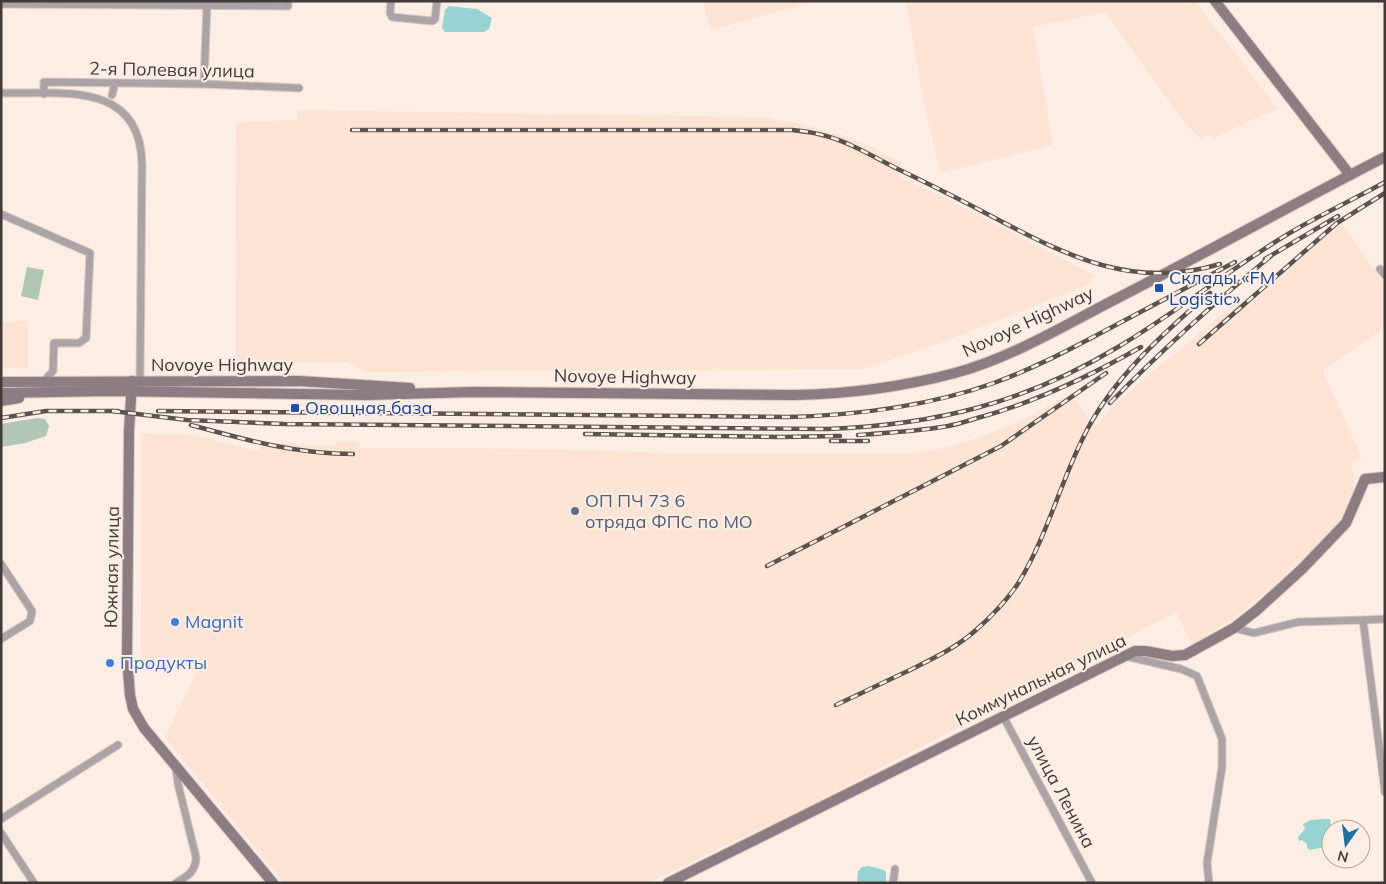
<svg xmlns="http://www.w3.org/2000/svg" width="1386" height="884" viewBox="0 0 1386 884" font-family="Mulish,sans-serif">
  <style>
    .built { fill: #fde4d4 }
    .green { fill: #aec6b3 }
    .water { fill: #98d3d3 }
    .lines { fill: none; stroke-linecap: round; stroke-linejoin: round }
    .street-casing { stroke: #d7cac2; stroke-width: 9 }
    .secondary-casing { stroke: #d7cac2; stroke-width: 12 }
    .street { stroke: #aca3a6; stroke-width: 7 }
    .secondary { stroke: #8b7d81; stroke-width: 10 }
    .rail-casing { stroke: #5b534e; stroke-width: 4.5 }
    .rail { stroke: #fdeee5; stroke-width: 2.5; stroke-dasharray: 8; stroke-linecap: butt }
    .transit-dot { fill: #1a4fb4; stroke: #fdeee5; stroke-width: 2 }
    .service-dot { fill: #5c6f8a; stroke: #fdeee5; stroke-width: 2 }
    .shop-dot { fill: #3f7fe0; stroke: #fdeee5; stroke-width: 2 }
    .labels { text-anchor: middle; stroke-width: 4; stroke-linejoin: round; paint-order: stroke }
    .street-label { font-size: 18px; fill: #413a36; stroke: #fdeee5 }
    .transit-label { font-size: 18px; fill: #164399; stroke: #fdeee5; text-anchor: start }
    .service-label { font-size: 18px; fill: #4e5e75; stroke: #fdeee5; text-anchor: start }
    .shop-label { font-size: 18px; fill: #366cbe; stroke: #fdeee5; text-anchor: start }
  </style>
  <rect width="100%" height="100%" fill="#fdeee5"/>
  <g class="built">
    <path d="M703,1H816L711,30Z"/>
    <path d="M906,1H1195L1277,108L1272,112L1264,114L1214,138L1209,135L1200,139L1181,118L1105,12L1033,27L1053,145L940,173L922,92Z"/>
    <path d="M298,110L760,117L805,125L848,137L869,146L902,163L898,176L943,197L1094,275L1088,285L940,343L863,369L366,372L348,363L235,364L236,122L297,120Z"/>
    <path d="M1341,222L1385,285V327L1323,371L1362,458L1351,463L1355,486L1342,518L1325,538L1272,587L1246,609L1192,645L1176,612L811,805L647,883H284L165,737L198,670L160,669L152,667L144,660L141,648L142,433L195,435L260,452L262,442L336,446L337,441L359,442L361,448L554,449L701,454H905L937,450L972,440L1023,420L1071,393L1088,418L1098,424L1114,404L1240,299L1248,307Z"/>
    <path d="M28,321V368H1V322Z"/>
  </g>
  <g class="green">
    <path d="M27,267L44,270L38,300L21,296Z"/>
    <path d="M37,418L45,419L49,426L46,436L25,443L1,447V424Z"/>
  </g>
  <g class="water">
    <path d="M449,6L477,9L492,18L489,29L484,32H445L442,28L445,10Z"/>
    <path d="M1325,819H1330C1331,827 1332,837 1328,843L1330,846L1310,850L1307,848V844L1302,840L1299,841L1298,837L1305,829L1303,824L1311,820Z"/>
    <path d="M869,866L884,870L886,873V883H857L858,871L862,867Z"/>
  </g>
  <g class="lines">
    <defs>
      <g id="street">
        <path d="M391,1L390,13L392,17L432,21L435,19L437,1"/>
        <path d="M1,4L288,6V1"/>
        <path d="M204,84L207,5"/>
        <path d="M1,93C62,94 141,80 142,165L140,381"/>
        <path d="M44,94V82L204,84L299,88"/>
        <path d="M112,95L115,83"/>
        <path d="M1,214L90,253L86,338L79,343H54L53,371L44,381"/>
        <path d="M1380,269L1385,275"/>
        <path d="M1,564L32,611L30,621L1,639"/>
        <path d="M1363,620L1385,619"/>
        <path d="M1234,628L1254,633L1298,622L1363,620L1385,792"/>
        <path d="M1125,656L1181,669L1197,676L1222,739V767L1207,863L1209,883"/>
        <path d="M1003,716L1092,883"/>
        <path d="M1,819L118,745"/>
        <path d="M1,833L34,883"/>
        <path d="M176,883C188,876 196,871 196,857L178,784L176,769"/>
        <path d="M893,883L895,869"/>
      </g>
      <g id="secondary">
        <path d="M1215,1L1350,175"/>
        <path d="M132,381L129,431L127,658L130,695L133,709L144,728L273,883"/>
        <path d="M1,382L299,381L410,388"/>
        <path d="M1,393L108,391L365,395L472,392L794,395C849,394 902,387 955,373C1010,358 1060,328 1110,302C1202,255 1293,204 1385,157"/>
        <path d="M1,401L19,398"/>
        <path d="M668,883L1135,651H1145L1172,656L1185,655L1234,628L1257,610L1302,569L1346,523L1365,479L1385,477"/>
      </g>
    </defs>
    <use href="#street" class="street-casing"/>
    <use href="#secondary" class="secondary-casing"/>
    <use href="#street" class="street"/>
    <use href="#secondary" class="secondary"/>
    <defs>
      <g id="rail">
        <path d="M352,130H792C803,131 815,133 826,136C852,143 877,159 902,171C933,186 963,201 993,217C1069,257 1134,290 1220,264"/>
        <path d="M1265,259L1338,216"/>
        <path d="M1199,344L1337,223L1385,193"/>
        <path d="M1110,403C1161,351 1214,303 1271,256"/>
        <path d="M112,411L187,420L284,424L827,429C935,425 1025,403 1118,347C1177,312 1230,269 1288,234C1319,215 1353,200 1385,182"/>
        <path d="M158,411L789,417C858,415 925,407 991,384C1036,368 1072,348 1114,326C1155,304 1195,283 1235,262"/>
        <path d="M1,418L46,411H118"/>
        <path d="M191,425C246,440 296,454 353,454"/>
        <path d="M585,434L781,437L840,436"/>
        <path d="M858,435C888,433 919,431 948,426C959,424 970,420 981,417C1038,401 1090,376 1141,347"/>
        <path d="M831,441H868"/>
        <path d="M767,566L1001,446L1106,373"/>
        <path d="M836,705C860,694 884,682 908,671C932,659 956,648 976,630C990,618 1009,598 1019,582C1046,538 1059,487 1082,440C1109,382 1162,334 1210,293"/>
      </g>
    </defs>
    <use href="#rail" class="rail-casing"/>
    <use href="#rail" class="rail"/>
  </g>
  <g class="transit-dot">
    <rect x="1154" y="283" width="10" height="10" rx="2.5"/>
    <rect x="290" y="403" width="10" height="10" rx="2.5"/>
  </g>
  <circle class="service-dot" cx="575" cy="511" r="5"/>
  <g class="shop-dot">
    <circle cx="175" cy="622" r="5"/>
    <circle cx="110" cy="663" r="5"/>
  </g>
  <g class="labels">
    <g class="street-label">
      <text transform="translate(172 70) rotate(1)" y="6">2-я Полевая улица</text>
      <text transform="translate(1028 322) rotate(-25)" y="6">Novoye Highway</text>
      <text x="222" y="371">Novoye Highway</text>
      <text transform="translate(625 377) rotate(1)" y="6">Novoye Highway</text>
      <text transform="translate(112 567) rotate(-89)" y="6">Южная улица</text>
      <text transform="translate(1041 680) rotate(-26)" y="6">Коммунальная улица</text>
      <text transform="translate(1061 792) rotate(62)" y="6">улица Ленина</text>
    </g>
    <g class="transit-label">
      <text x="1169" y="284">Склады «FM<tspan x="1169" dy="21">Logistic»</tspan></text>
      <text x="305" y="414">Овощная база</text>
    </g>
    <g class="service-label">
      <text x="585" y="507">ОП ПЧ 73 6<tspan x="585" dy="21">отряда ФПС по МО</tspan></text>
    </g>
    <g class="shop-label">
      <text x="185" y="628">Magnit</text>
      <text x="120" y="669">Продукты</text>
    </g>
  </g>
  <rect width="1386" height="884" fill="none" stroke="#413a36" stroke-width="5"/>
  <g transform="translate(1346 844) rotate(194)"><circle r="24" fill="#fdeee5" stroke="#b2a69f"/>
  <path d="M0-4L9 19L0 12L-9 19Z" fill="#1e71a2"/>
  <text y="-8" font-size="14" font-weight="bold" text-anchor="middle" fill="#413a36">N</text>
  </g>
</svg>
